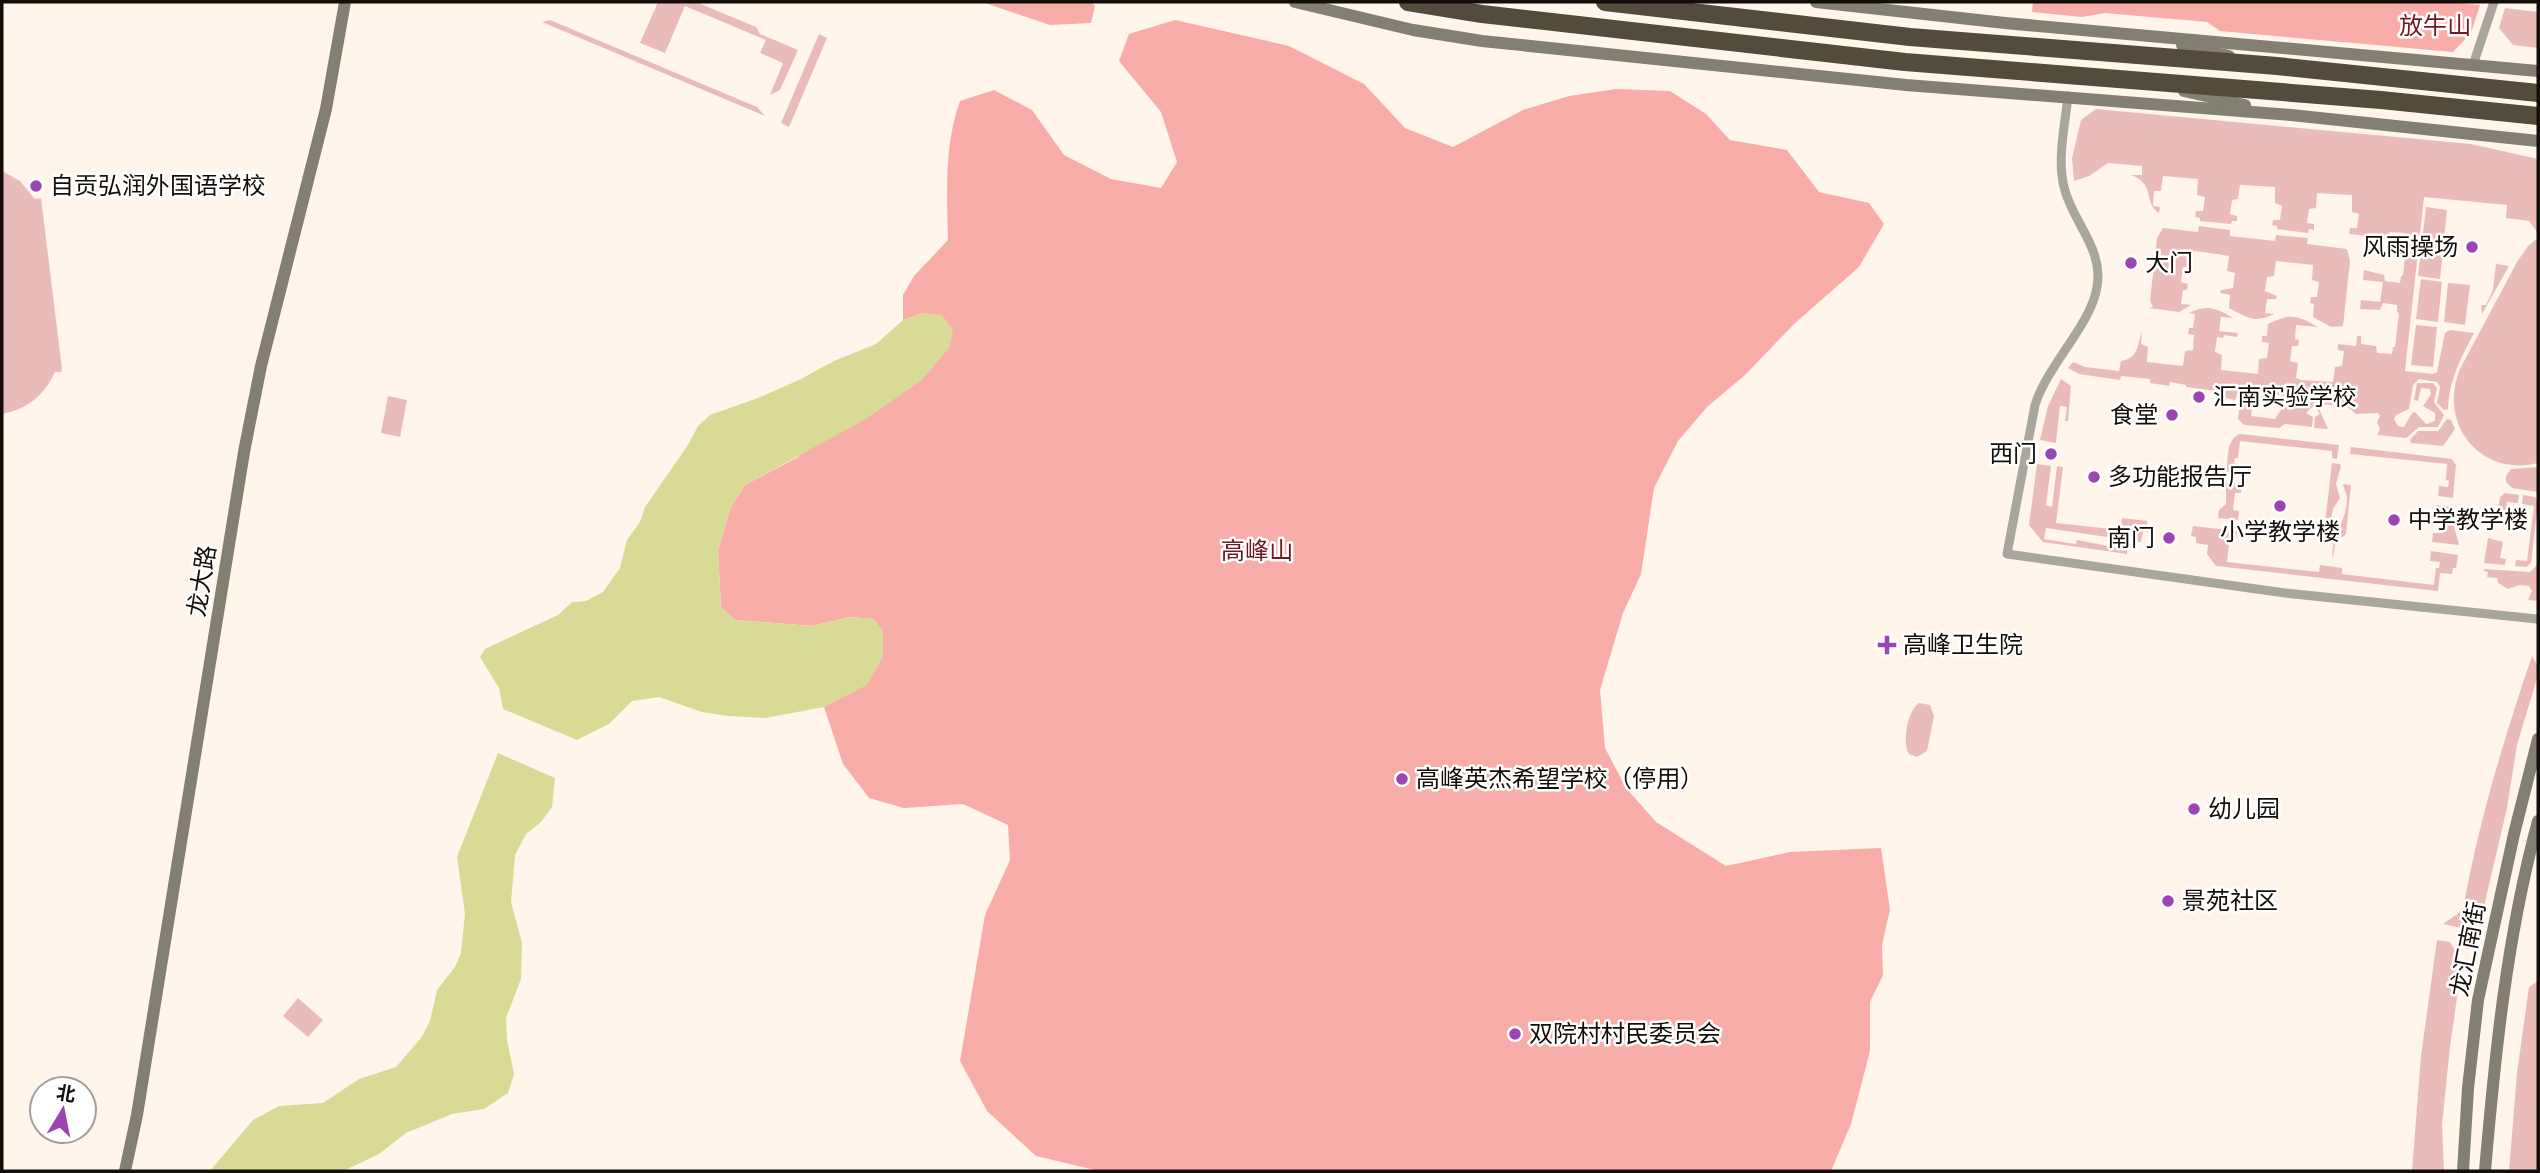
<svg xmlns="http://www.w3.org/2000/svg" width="2540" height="1173" viewBox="0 0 2540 1173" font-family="'Noto Sans','Noto Sans SC',sans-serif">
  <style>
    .green { fill: #eabcb9 }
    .forest { fill: #f8ada8 }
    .water { fill: #d8da95 }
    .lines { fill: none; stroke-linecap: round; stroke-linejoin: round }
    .street { stroke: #a9a69e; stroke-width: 9 }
    .secondary { stroke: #847f73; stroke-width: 12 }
    .highway { stroke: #534c3c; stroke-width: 18 }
    .poi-dot { fill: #9b45b3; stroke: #fff; stroke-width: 2.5 }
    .labels { text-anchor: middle; stroke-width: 5; stroke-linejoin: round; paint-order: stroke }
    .park-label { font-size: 24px; fill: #6f1a1e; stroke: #fff }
    .poi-label { font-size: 24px; fill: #130e09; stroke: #fff; text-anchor: start }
    .street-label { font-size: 24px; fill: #130e09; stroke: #fff }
  </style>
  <rect width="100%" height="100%" fill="#fff5eb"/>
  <g class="green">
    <path d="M658,2H696L756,27L760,34L798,50L780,90L770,95L783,63L760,53L766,40L685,6L665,53L640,43Z"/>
    <path d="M2505,8L2538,12V48L2513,45L2499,28Z"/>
    <path d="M550,20L757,107L765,116L542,22Z"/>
    <path d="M819,34L827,38L789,127L781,123Z"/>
    <path d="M2096,109L2471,144L2538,159V233L2529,221L2506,218L2507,205L2424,197L2405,371L2433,374L2437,372L2445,333L2450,330L2474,333C2460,360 2450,378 2448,409L2444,410L2437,403L2440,387L2437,382L2419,379L2413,385L2409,409L2396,415L2394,419L2398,426L2404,427L2412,413L2415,412L2426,424L2435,421V413L2423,406L2431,394L2430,389L2421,388L2418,401L2414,400L2417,383H2433L2437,388L2434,402L2444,415L2438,427H2419L2406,438L2377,435L2380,429L2377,422L2380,416L2378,413L2356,414L2348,407L2323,404L2319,409L2328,429L2314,428L2315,417L2320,414L2314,405L2306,413L2313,417L2312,427L2285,424L2279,428L2244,425L2238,419L2241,394L2254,395L2251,416L2275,419L2286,402L2285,398L2292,399L2291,404L2297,405L2295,397L2239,390L2235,400L2225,398V392L2186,387V385L2170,382L2169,386L2150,383V379L2121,376L2120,380L2079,374L2068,368L2073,362L2085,367L2119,371L2121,361C2139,358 2137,345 2142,331L2141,344L2148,347L2147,362L2183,366L2185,351L2193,350L2194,335L2188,334L2189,328H2193L2195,314L2189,313C2207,304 2217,308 2233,318L2221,317L2219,331L2238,333L2237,337L2224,335L2223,338L2217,337L2215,352L2222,355L2221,370L2258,374L2259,359L2267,358L2269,343L2262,342V336H2267L2268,324C2291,313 2296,315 2318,327L2296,325L2295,339L2299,340L2298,346H2292L2290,361L2298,363L2296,378L2301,380L2333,382L2335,367L2342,366L2344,351L2338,350V344L2356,346L2357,336H2361V344L2376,346L2377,353L2392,354L2393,347H2395L2399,313L2397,312V305L2383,303L2380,310L2360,309L2361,300L2380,302L2383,282L2363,280L2364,270L2384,275L2385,281L2400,283L2401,276L2403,275L2407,241H2404L2405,233L2390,232L2388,239L2372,238L2371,241H2367L2368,236L2349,234L2350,228H2357L2359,214L2352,212V195L2317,193L2316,208L2309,209L2307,223L2314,224V230L2309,229L2308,233L2277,229V226L2272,225L2273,220H2280L2282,206L2275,203V187L2240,185L2238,199L2232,200L2230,214L2237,216V221H2232L2231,224L2200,221V218L2195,217L2196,211H2203L2205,197L2197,195L2198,179L2163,176L2161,191H2154L2153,206L2160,207L2159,213C2143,203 2156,184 2131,175H2142V166L2108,163L2089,176L2074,181L2072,158L2081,120Z"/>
    <path d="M2,171L20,181L35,199L41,198L62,369L61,372H55C44,396 27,409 2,414Z"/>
    <path d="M2426,207L2447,210L2440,279L2418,276Z"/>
    <path d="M2199,226L2230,230V236L2275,241L2276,235L2308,238L2307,244L2347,249L2350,261L2343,326L2331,327L2313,317L2314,304L2310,303L2311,297H2317L2319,282L2312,280L2313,265L2276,261L2274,276L2267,277L2265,291L2277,296L2276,299H2267L2265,313L2274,314C2255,324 2246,317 2229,308L2230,295L2220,293L2221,290L2233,288L2235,273L2227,271L2229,256L2196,251L2192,252L2190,267H2183L2181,282L2188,284L2187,290H2183L2181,304L2191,305L2179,312L2148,308L2153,307L2150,301L2157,238L2163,228L2198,232Z"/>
    <path d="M2538,238V463C2480,478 2437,423 2460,369L2517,262L2528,246Z"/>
    <path d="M2496,264L2509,266L2482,314L2481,305H2486L2493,290Z"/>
    <path d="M2421,279L2442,282L2438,322L2416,319Z"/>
    <path d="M2448,283L2470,285L2465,325L2444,322Z"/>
    <path d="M2416,325L2437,327L2433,367L2411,365Z"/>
    <path d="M2061,379L2071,386L2068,421H2065L2067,407L2060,406L2056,443L2040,440L2048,406Z"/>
    <path d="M388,396L407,400L400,437L381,433Z"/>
    <path d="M2447,419L2451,420L2455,429L2443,446L2411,443L2410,440L2418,431H2438Z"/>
    <path d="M2240,434L2339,445L2337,459L2332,458V451L2240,441L2238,458H2235L2234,463L2244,465L2243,474L2227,472C2228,459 2226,439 2240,434Z"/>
    <path d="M2351,447L2452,459L2456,465L2453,498L2438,496L2439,486L2448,487L2449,481L2446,480L2447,464L2350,454Z"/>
    <path d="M2332,463L2340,464L2341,466L2336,484L2340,498L2333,509L2327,540H2323Z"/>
    <path d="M2037,464L2051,466L2046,505L2052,507L2057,466L2063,467L2056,523L2120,530L2122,518L2147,521L2148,532L2143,531L2141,542L2046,528L2044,539L2076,544L2077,540L2119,548L2120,545L2128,546L2127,554L2043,542L2029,525Z"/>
    <path d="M2538,467V492L2512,488L2506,482V476L2511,469Z"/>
    <path d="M2226,482L2242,484L2241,493H2235L2233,510L2239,511L2238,520L2218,518L2219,510L2226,504Z"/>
    <path d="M2343,484L2351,485L2346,534L2343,537L2340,536L2335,544L2333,559C2329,539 2347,521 2347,500C2347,494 2344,489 2343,484Z"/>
    <path d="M2505,493L2519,495L2518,503L2507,502L2505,518L2497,519L2500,497Z"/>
    <path d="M2523,495L2535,497L2538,502L2531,563L2526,567L2515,566L2516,560L2527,561L2534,506L2522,504Z"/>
    <path d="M2436,505L2452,507L2451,515L2459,545L2432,542L2433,533H2439L2441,516L2435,515Z"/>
    <path d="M2193,526L2237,531L2236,539H2226V544L2229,545L2227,562L2319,572L2320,565L2342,568V574L2434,585L2436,568H2439L2440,562L2430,561L2431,551L2458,555L2456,568H2453L2452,574L2440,573L2438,591L2216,566L2207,554L2208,545L2196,543V537L2191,536Z"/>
    <path d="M2488,538L2503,542L2500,558L2506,559L2505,565L2484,563Z"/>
    <path d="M2538,552V601L2528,600L2532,591L2529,586L2520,585L2508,589L2498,583L2497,578L2487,577L2488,572L2484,571V569L2530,572L2537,565Z"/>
    <path d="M2532,656L2538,666V675L2517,745L2507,808L2482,915L2462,928L2443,924L2463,910C2478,823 2504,739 2532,656Z"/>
    <path d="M1919,703L1930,705L1934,716L1927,751L1917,757L1909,754C1902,743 1907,711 1919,703Z"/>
    <path d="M2437,940L2450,942L2462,962L2450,1047L2442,1125L2444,1171H2412L2421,1056Z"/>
    <path d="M2538,981V1171H2509L2517,1073L2529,987Z"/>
    <path d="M298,998L323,1020L308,1037L283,1016Z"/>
  </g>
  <g class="forest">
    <path d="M982,2H1092L1095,6L1091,23L1050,25Z"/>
    <path d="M2033,2H2450L2480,5L2471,33L2453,52L2220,31L2207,22L2105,13L2082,17L2032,12Z"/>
    <path d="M1175,20L1289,46L1364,84L1405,128L1453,147L1523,110L1569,96L1616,89L1670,91L1706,114L1730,140L1787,150L1819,192L1869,203L1884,224L1859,267L1795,323L1745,375L1707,407L1678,441L1654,488L1641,574L1623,613L1600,690L1605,748L1626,788L1656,822L1726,866L1790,852L1881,848L1890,910L1882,945L1883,975L1870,1002V1051L1851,1124L1831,1171H1099L1036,1156L987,1111L960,1061L985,915L1010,860L1008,825L963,804L904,808L869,798L843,764L824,707L867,684L883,632L874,619L850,617L812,626L735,620L721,607L718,551L730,509L745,485L798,457L923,313L903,320V295L914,276L948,240C947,194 944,145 960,101L994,90L1032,110L1064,155L1111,179L1161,188L1177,162L1161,112L1119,61L1129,34Z"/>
  </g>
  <g class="water">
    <path d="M923,313L942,315L953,330L950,347L922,380L866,419L745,485L730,509L718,551L721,607L735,620L812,626L851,617L874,619L883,632V657L867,685L824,707L765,718L728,716L702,712L659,697L632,701L609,724L577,740L503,709L499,688L480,657L485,649L558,615L572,602L586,601L603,592L620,568L627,540L640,522L645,507L688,445L698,426L710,415L758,398L799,380L834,361L876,344L903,320Z"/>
    <path d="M498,753L555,778L552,807L541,822L526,834L515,855L511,902L522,943L521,979L506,1018L507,1040L514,1074L508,1093L484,1109L452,1114L406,1133L379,1154L343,1171H210L253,1120L279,1106L323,1103L359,1079L396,1067L421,1038L430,1021L437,990L455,967L461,953L465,914L457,857Z"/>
  </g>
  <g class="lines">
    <g class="street">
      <path d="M2473,65L2494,2"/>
      <path d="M2068,96C2065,125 2057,159 2064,187C2072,222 2104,248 2097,287C2091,325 2048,364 2035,405L2007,554L2285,593L2537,619"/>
    </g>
    <g class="secondary">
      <path d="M1295,2L1413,30L1482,41L1906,85L2291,115L2538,141"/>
      <path d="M1816,2L2005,23L2538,71"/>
      <path d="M2182,45L2229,56"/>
      <path d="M2184,91L2245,105"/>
      <path d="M125,1171L137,1115L244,452L261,366L326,109L345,2"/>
      <path d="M2463,1171L2468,1088L2478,1000L2514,834L2538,739"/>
      <path d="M2485,1171C2495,1054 2507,935 2538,821"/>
    </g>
    <g class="highway">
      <path d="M1408,2L1482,14L1905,62L2381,100L2538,116"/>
      <path d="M1605,2L1910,37L2277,66L2538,93"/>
    </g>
  </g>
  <g class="poi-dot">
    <circle cx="36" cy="186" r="7"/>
    <circle cx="2472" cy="247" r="7"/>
    <circle cx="2131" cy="263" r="7"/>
    <circle cx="2199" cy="397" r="7"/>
    <circle cx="2172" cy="415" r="7"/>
    <circle cx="2051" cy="454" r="7"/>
    <circle cx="2094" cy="477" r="7"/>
    <circle cx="2280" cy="506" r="7"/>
    <circle cx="2394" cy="520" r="7"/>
    <circle cx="2169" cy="538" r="7"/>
    <path d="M1883.5 634.5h7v7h7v7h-7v7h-7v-7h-7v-7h7z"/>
    <circle cx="1402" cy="779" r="7"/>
    <circle cx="2194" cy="809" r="7"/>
    <circle cx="2168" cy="901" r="7"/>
    <circle cx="1515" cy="1034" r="7"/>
  </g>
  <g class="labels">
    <g class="park-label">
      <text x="2435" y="34">放牛山</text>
      <text x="1257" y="559">高峰山</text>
    </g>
    <g class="poi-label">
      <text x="50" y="194">自贡弘润外国语学校</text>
      <text x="2458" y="255" text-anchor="end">风雨操场</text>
      <text x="2145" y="271">大门</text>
      <text x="2213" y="405">汇南实验学校</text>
      <text x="2158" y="423" text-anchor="end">食堂</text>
      <text x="2037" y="462" text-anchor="end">西门</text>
      <text x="2108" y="485">多功能报告厅</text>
      <text x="2408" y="528">中学教学楼</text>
      <text x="2280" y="540" text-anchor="middle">小学教学楼</text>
      <text x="2155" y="546" text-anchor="end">南门</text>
      <text x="1903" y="653">高峰卫生院</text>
      <text x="1416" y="787">高峰英杰希望学校（停用）</text>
      <text x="2208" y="817">幼儿园</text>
      <text x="2182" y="909">景苑社区</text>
      <text x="1529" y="1042">双院村村民委员会</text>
    </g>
    <g class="street-label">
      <text transform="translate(202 581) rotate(-81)" y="8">龙大路</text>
      <text transform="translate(2468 949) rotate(-79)" y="8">龙汇南街</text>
    </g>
  </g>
  <rect width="2540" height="1173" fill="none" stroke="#130e09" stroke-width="7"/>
  <g transform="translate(63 1110) rotate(10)"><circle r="33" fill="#ffffff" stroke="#a19f9d" stroke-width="2"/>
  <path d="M0-5L12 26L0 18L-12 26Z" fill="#9b45b3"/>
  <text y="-10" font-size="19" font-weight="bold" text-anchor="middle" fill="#130e09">北</text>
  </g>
</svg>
